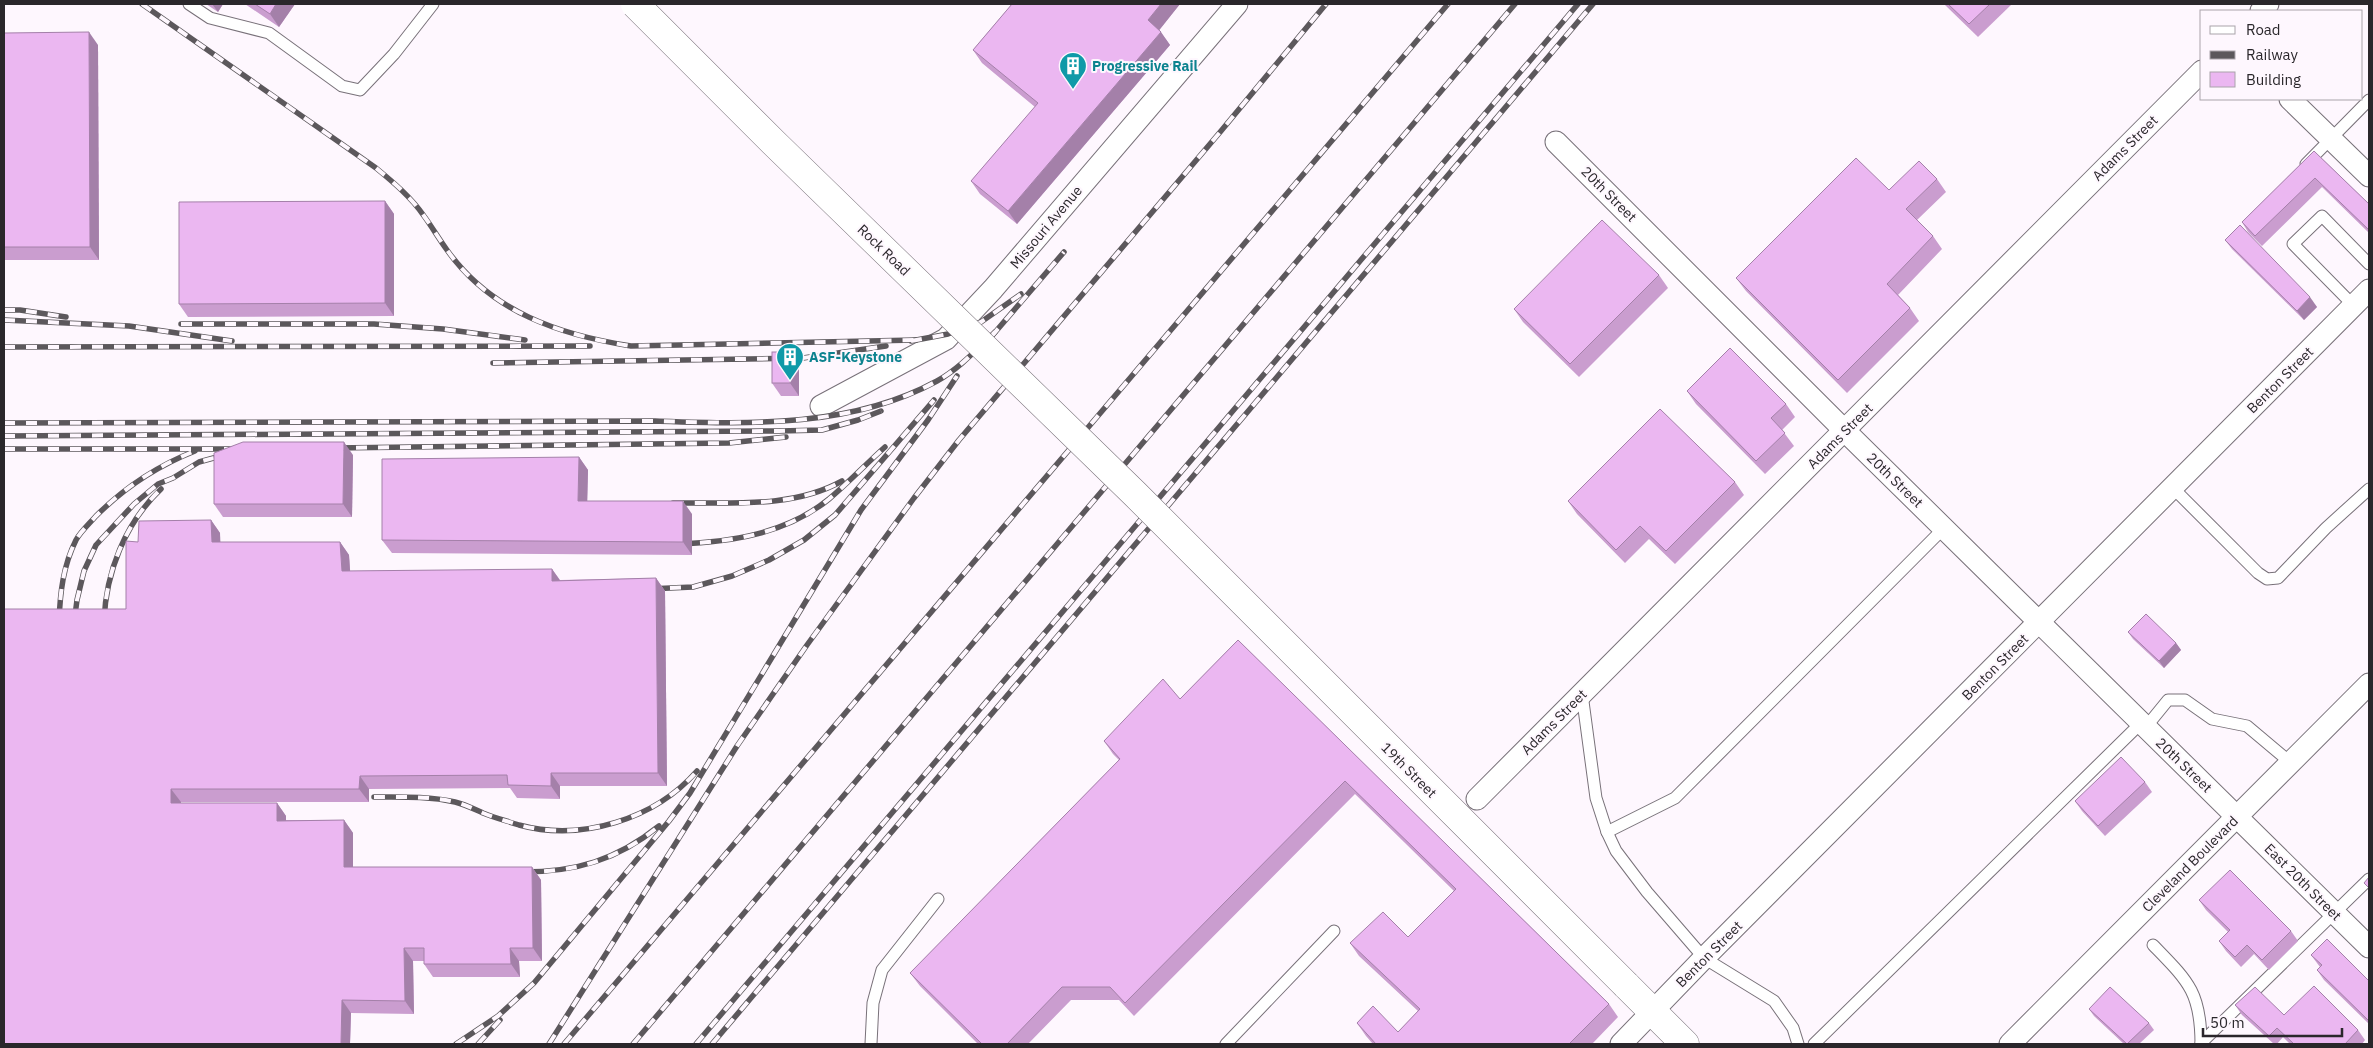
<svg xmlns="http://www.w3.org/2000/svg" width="2373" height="1048" viewBox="0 0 2373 1048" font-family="'IBM Plex Sans',sans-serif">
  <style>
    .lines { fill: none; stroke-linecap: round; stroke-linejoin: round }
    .service-casing { stroke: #787179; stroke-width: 13 }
    .minor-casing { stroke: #787179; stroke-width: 23 }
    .secondary-casing { stroke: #787179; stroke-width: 29 }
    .service { stroke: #fff; stroke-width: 11 }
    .minor { stroke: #fff; stroke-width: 21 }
    .secondary { stroke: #fff; stroke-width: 28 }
    .rail-casing { stroke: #5c585c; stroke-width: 5.5 }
    .rail { stroke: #fef7fe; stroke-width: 4; stroke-dasharray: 11; stroke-linecap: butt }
    .secondary-bridge-casing { stroke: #787179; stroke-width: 29; stroke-linecap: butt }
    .secondary-bridge { stroke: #fff; stroke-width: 28 }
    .wall { fill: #ca9dcf }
    .shaded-wall { fill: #a480a9 }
    .building { fill: #ebb7f1; stroke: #a480a9 }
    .labels { text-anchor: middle; stroke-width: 4; stroke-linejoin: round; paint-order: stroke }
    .culture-label { font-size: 14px; font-weight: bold; fill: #0d838f; stroke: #fef7fe; text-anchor: start }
    .street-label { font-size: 14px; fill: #2a272b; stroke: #fef7fe }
  </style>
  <rect width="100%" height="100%" fill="#fef7fe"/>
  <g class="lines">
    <defs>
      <g id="service">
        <path d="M189,4L210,18L269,33L342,86L360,90L394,54L433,4"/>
        <path d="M2306,164L2369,100"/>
        <path d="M2354,306L2293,244L2322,216L2369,264"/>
        <path d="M2173,488L2258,573L2267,579L2278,578L2326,528L2369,489"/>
        <path d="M1582,694L1596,798L1607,832L1616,851L1647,892L1704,958L1774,1001L1793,1028L1798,1044"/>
        <path d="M2146,727L2168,700H2185L2212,719L2247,726L2291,763"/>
        <path d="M1607,832L1675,798L1944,528"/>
        <path d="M2153,945C2188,981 2201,992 2201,1044"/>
        <path d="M2201,1043L2369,879"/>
        <path d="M871,1044L873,1003L882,970L938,899"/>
        <path d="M1226,1044L1334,931"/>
        <path d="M1814,1044L2141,723"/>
      </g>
      <g id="minor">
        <path d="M2261,11L2268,4"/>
        <path d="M2290,99L2369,176"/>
        <path d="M1556,142L1845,431L2369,947"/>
        <path d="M821,406L946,339L993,289L1237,4"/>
        <path d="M1477,799L2202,71"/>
        <path d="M1621,1044L1704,958L2369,290"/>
        <path d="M2010,1044L2369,684"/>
      </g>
      <path id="secondary" d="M1626,985L1685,1044"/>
    </defs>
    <use href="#service" class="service-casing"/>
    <use href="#minor" class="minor-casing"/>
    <use href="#secondary" class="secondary-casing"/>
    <use href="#service" class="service"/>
    <use href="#minor" class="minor"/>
    <use href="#secondary" class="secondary"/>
    <defs>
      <g id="rail">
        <path d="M142,4L376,168C393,182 411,197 424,216C432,227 439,239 447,250C491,312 560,335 631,346L916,340"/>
        <path d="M4,310H20L66,317"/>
        <path d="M4,320L129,326L232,341"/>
        <path d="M181,324H374L443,329L525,340"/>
        <path d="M991,337L1064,252"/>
        <path d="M911,341L948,334L981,322L1021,294"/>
        <path d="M4,347L590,346"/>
        <path d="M493,363L803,358L886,346"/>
        <path d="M4,423L655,421C750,424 851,428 937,381C960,368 977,349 995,332"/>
        <path d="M4,436L779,431L822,430L858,420L881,411"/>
        <path d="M334,448L729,443L786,437"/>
        <path d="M4,449H239"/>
        <path d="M673,503C729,502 792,509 842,481"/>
        <path d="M678,544C731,542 786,534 829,499C848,483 866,464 885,447"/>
        <path d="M648,589L693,587L732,576L769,560L804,540L835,515L934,400"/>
        <path d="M104,621C106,572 125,523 161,489"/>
        <path d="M59,622C60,593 63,566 76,540C81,531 90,523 96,516C125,487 157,466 195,451"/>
        <path d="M74,623L77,600L84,571L96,545L134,504L158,484L173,478L199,462L228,454"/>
        <path d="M374,797C401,797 429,796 455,802C464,804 474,809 483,813C495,818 507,821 519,825C582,842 655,819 697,771"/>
        <path d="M522,872C576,872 617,860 659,826"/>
        <path d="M456,1044L498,1016L534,983L669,821L690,793L861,510L928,420L957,376"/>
        <path d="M478,1044L500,1020"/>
        <path d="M549,1044L737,746L807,645L914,498L959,440L1221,131L1326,4"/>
        <path d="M564,1044L1448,4"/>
        <path d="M633,1044L1515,4"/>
        <path d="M696,1044L1578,4"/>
        <path d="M712,1044L1593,4"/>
      </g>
    </defs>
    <use href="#rail" class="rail-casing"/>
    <use href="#rail" class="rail"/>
    <defs>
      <path id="secondary-bridge" d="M635,4L773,142L1135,494L1626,985"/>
    </defs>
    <use href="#secondary-bridge" class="secondary-bridge-casing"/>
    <use href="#secondary-bridge" class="secondary-bridge"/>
  </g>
  <g class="wall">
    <path d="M206,4H223L218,12Z"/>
    <path d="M245,4H295L279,27Z"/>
    <path d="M1012,4H1180L1159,30L1170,45L1017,224L980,194L971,181L1035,107L982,63L973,50Z"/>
    <path d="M1944,4H2012L1978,37Z"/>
    <path d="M4,33L98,45L99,260H4Z"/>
    <path d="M2314,151L2369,204V233L2322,187L2262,246L2248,232L2242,222Z"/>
    <path d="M1937,179L1946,192L1917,220L1933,236L1942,249L1898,295L1910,308L1919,321L1847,393L1746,291L1736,278L1889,190Z"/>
    <path d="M385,201L394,214V316L188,317L179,304Z"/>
    <path d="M2225,240L2317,307L2304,320L2232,249Z"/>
    <path d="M1659,275L1668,288L1579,377L1523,322L1514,309Z"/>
    <path d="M790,352L799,365V396H781L772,383Z"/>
    <path d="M1687,391L1786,404L1795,417L1782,430L1794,446L1765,474L1696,404Z"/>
    <path d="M353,455L352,517H223L214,504Z"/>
    <path d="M579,457L588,470L587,501L692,514V555L392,553L382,540Z"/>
    <path d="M1735,482L1744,495L1675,564L1649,539L1625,563L1577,514L1568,501Z"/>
    <path d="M211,520L220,533V542H340L349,555L350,571L552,569L560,580L656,578L665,591L667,786H560V799L517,798L510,788L369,789V802H181V803H277L286,816V820H344L353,833V867H532L541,880L542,961H519L520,977H433L424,964V961H413L414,1014L351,1013L350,1044H4L126,609L138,542Z"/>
    <path d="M2128,632L2176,643L2181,650L2164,668L2133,639Z"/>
    <path d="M1238,640L1609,1004L1618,1017L1592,1044H1373L1366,1036L1357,1023L1398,1032L1418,1011L1359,956L1350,943L1408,937L1454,891L1355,794L1134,1016L1119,1000H1071L1028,1044H978L920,986L910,973L1119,760L1113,754L1104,741L1180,699Z"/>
    <path d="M2145,782L2152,792L2105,836L2082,811L2075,801Z"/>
    <path d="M2199,900L2291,931L2298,941L2269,970L2254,954L2241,967L2226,951L2219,941L2228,932L2206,910Z"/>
    <path d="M2311,955L2369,981V1024L2324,980L2317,970L2320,967Z"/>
    <path d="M2235,1005L2358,1030L2365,1040L2362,1044H2290L2283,1037L2277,1044H2274L2242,1015Z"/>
    <path d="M2089,1009L2149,1023L2154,1030L2139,1044H2124L2094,1016Z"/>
  </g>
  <g class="shaded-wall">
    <path d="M212,4H223L218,12Z"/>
    <path d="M276,4H295L279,27L270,14Z"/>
    <path d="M1161,4H1180L1157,33L1148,20Z"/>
    <path d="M89,32L98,45L99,260L90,247Z"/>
    <path d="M1161,32L1170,45L1017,224L1008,211Z"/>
    <path d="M385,201L394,214V316L385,303Z"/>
    <path d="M2310,297L2317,307L2304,320L2297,311Z"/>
    <path d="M790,352L799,365V396L790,383Z"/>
    <path d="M344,442L353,455L352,517L343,504Z"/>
    <path d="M579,457L588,470L587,514L578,501Z"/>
    <path d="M683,501L692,514V555L683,542Z"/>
    <path d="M211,520L220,533L221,555L212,542Z"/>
    <path d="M340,542L349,555L351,584L342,571Z"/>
    <path d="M552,569L561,582L552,581Z"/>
    <path d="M656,578L665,591L667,786L658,773Z"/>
    <path d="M2176,643L2181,650L2164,668L2159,661Z"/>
    <path d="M551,773L560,786V799L551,786Z"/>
    <path d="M360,776L369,789V802L359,789Z"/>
    <path d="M171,789L181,802L180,816L171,803Z"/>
    <path d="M277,803L286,816V834L277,821Z"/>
    <path d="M344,820L353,833V880L344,867Z"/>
    <path d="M532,867L541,880L542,961L533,948Z"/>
    <path d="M404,948L413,961L414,1014L405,1001Z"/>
    <path d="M510,948L519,961L520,977L511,964Z"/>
    <path d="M342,1000L351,1013L350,1044H341Z"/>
  </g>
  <g class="building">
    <path d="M255,4H276L270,14Z"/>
    <path d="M1012,4H1161L1148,20L1161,32L1008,211L971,181L1038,103L973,50Z"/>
    <path d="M1948,4H1990L1969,24Z"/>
    <path d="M89,32L90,247H4V33Z"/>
    <path d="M2314,151L2369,204V230L2315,178L2255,236L2242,222Z"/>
    <path d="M1856,158L1889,190L1919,161L1937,179L1906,209L1933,236L1887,284L1910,308L1838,380L1736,278Z"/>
    <path d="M385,201V303L179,304V202Z"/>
    <path d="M1602,220L1659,275L1570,364L1514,309Z"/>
    <path d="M2240,225L2310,297L2297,311L2225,240Z"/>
    <path d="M1730,348L1786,404L1771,418L1785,433L1756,461L1687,391Z"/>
    <rect x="772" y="352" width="18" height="31"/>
    <path d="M1660,409L1735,482L1666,551L1640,526L1616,550L1568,501Z"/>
    <path d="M243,442H344L343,504H214V453Z"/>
    <path d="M579,457L578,501H683V542L382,540V459Z"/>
    <path d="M211,520L212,542H340L342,571L552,569V581L656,578L658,773H551V786L508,785L507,775L360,776L359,789H171V803H277V821L344,820V867H532L533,948H510L511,964H424V948H404L405,1001L342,1000L341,1044H4V609H126V541L138,542L139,521Z"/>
    <path d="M2146,614L2176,643L2159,661L2128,632Z"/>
    <path d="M1238,640L1609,1004L1569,1044H1376L1357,1023L1373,1006L1398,1032L1420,1009L1350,943L1383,912L1408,937L1456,889L1345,781L1125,1003L1110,987H1062L1007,1044H982L910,973L1120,759L1104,741L1163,679L1180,699Z"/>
    <path d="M2121,757L2145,782L2098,826L2075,801Z"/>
    <path d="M2230,870L2291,931L2262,960L2247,945L2235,957L2219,941L2230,930L2199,900Z"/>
    <path d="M2369,877V888L2364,883Z"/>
    <path d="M2327,939L2369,981V1021L2317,970L2322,965L2311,955Z"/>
    <path d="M2314,986L2358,1030L2345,1044H2294L2277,1028L2269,1036L2235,1005L2255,987L2284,1015Z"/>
    <path d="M2110,987L2149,1023L2127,1044L2089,1009Z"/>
  </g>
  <defs>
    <symbol id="building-pin" viewBox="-11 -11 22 30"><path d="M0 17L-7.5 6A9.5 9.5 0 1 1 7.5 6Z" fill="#0f9aa8" stroke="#fef7fe"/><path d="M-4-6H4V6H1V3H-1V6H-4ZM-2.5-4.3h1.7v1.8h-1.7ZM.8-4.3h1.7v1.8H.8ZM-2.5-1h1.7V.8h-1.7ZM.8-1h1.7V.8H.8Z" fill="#fff"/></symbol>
  </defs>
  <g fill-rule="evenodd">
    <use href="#building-pin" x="1057" y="50" width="32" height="43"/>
    <use href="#building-pin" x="774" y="341" width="32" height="43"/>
  </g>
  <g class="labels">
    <g class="culture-label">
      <text x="1092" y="71">Progressive Rail</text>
      <text x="809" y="362">ASF-Keystone</text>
    </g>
    <g class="street-label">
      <text transform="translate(2125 148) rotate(-45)" y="5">Adams Street</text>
      <text transform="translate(1609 194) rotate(45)" y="5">20th Street</text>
      <text transform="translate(1046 227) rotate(-50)" y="5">Missouri Avenue</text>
      <text transform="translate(884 250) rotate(44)" y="5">Rock Road</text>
      <text transform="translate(2280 380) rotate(-45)" y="5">Benton Street</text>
      <text transform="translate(1840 436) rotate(-45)" y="5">Adams Street</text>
      <text transform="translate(1895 480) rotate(44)" y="5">20th Street</text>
      <text transform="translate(1995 667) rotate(-45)" y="5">Benton Street</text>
      <text transform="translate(1554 722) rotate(-45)" y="5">Adams Street</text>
      <text transform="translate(2184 765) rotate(44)" y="5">20th Street</text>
      <text transform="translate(1409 770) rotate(45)" y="5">19th Street</text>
      <text transform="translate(2190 864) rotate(-45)" y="5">Cleveland Boulevard</text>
      <text transform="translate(2303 882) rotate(45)" y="5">East 20th Street</text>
      <text transform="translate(1709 954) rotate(-45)" y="5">Benton Street</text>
    </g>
  </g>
  <rect width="2373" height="1048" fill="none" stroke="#2a272b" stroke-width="10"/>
  <rect x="2200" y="10" width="162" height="90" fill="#fef7fe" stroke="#a9a4aa"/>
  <rect x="2210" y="26" width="25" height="8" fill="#ffffff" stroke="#a9a4aa"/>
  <text x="2246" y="35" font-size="15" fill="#2a272b">Road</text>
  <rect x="2210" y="51" width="25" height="8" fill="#5c585c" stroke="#a9a4aa"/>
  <text x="2246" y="60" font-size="15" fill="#2a272b">Railway</text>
  <rect x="2210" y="72" width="25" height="15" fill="#ebb7f1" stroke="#a9a4aa"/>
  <text x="2246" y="85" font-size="15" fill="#2a272b">Building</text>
  <path d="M2203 1028v8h139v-8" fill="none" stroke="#2a272b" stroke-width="2.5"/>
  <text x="2210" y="1028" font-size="15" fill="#2a272b" stroke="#fef7fe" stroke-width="4" paint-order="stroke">50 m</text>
</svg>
